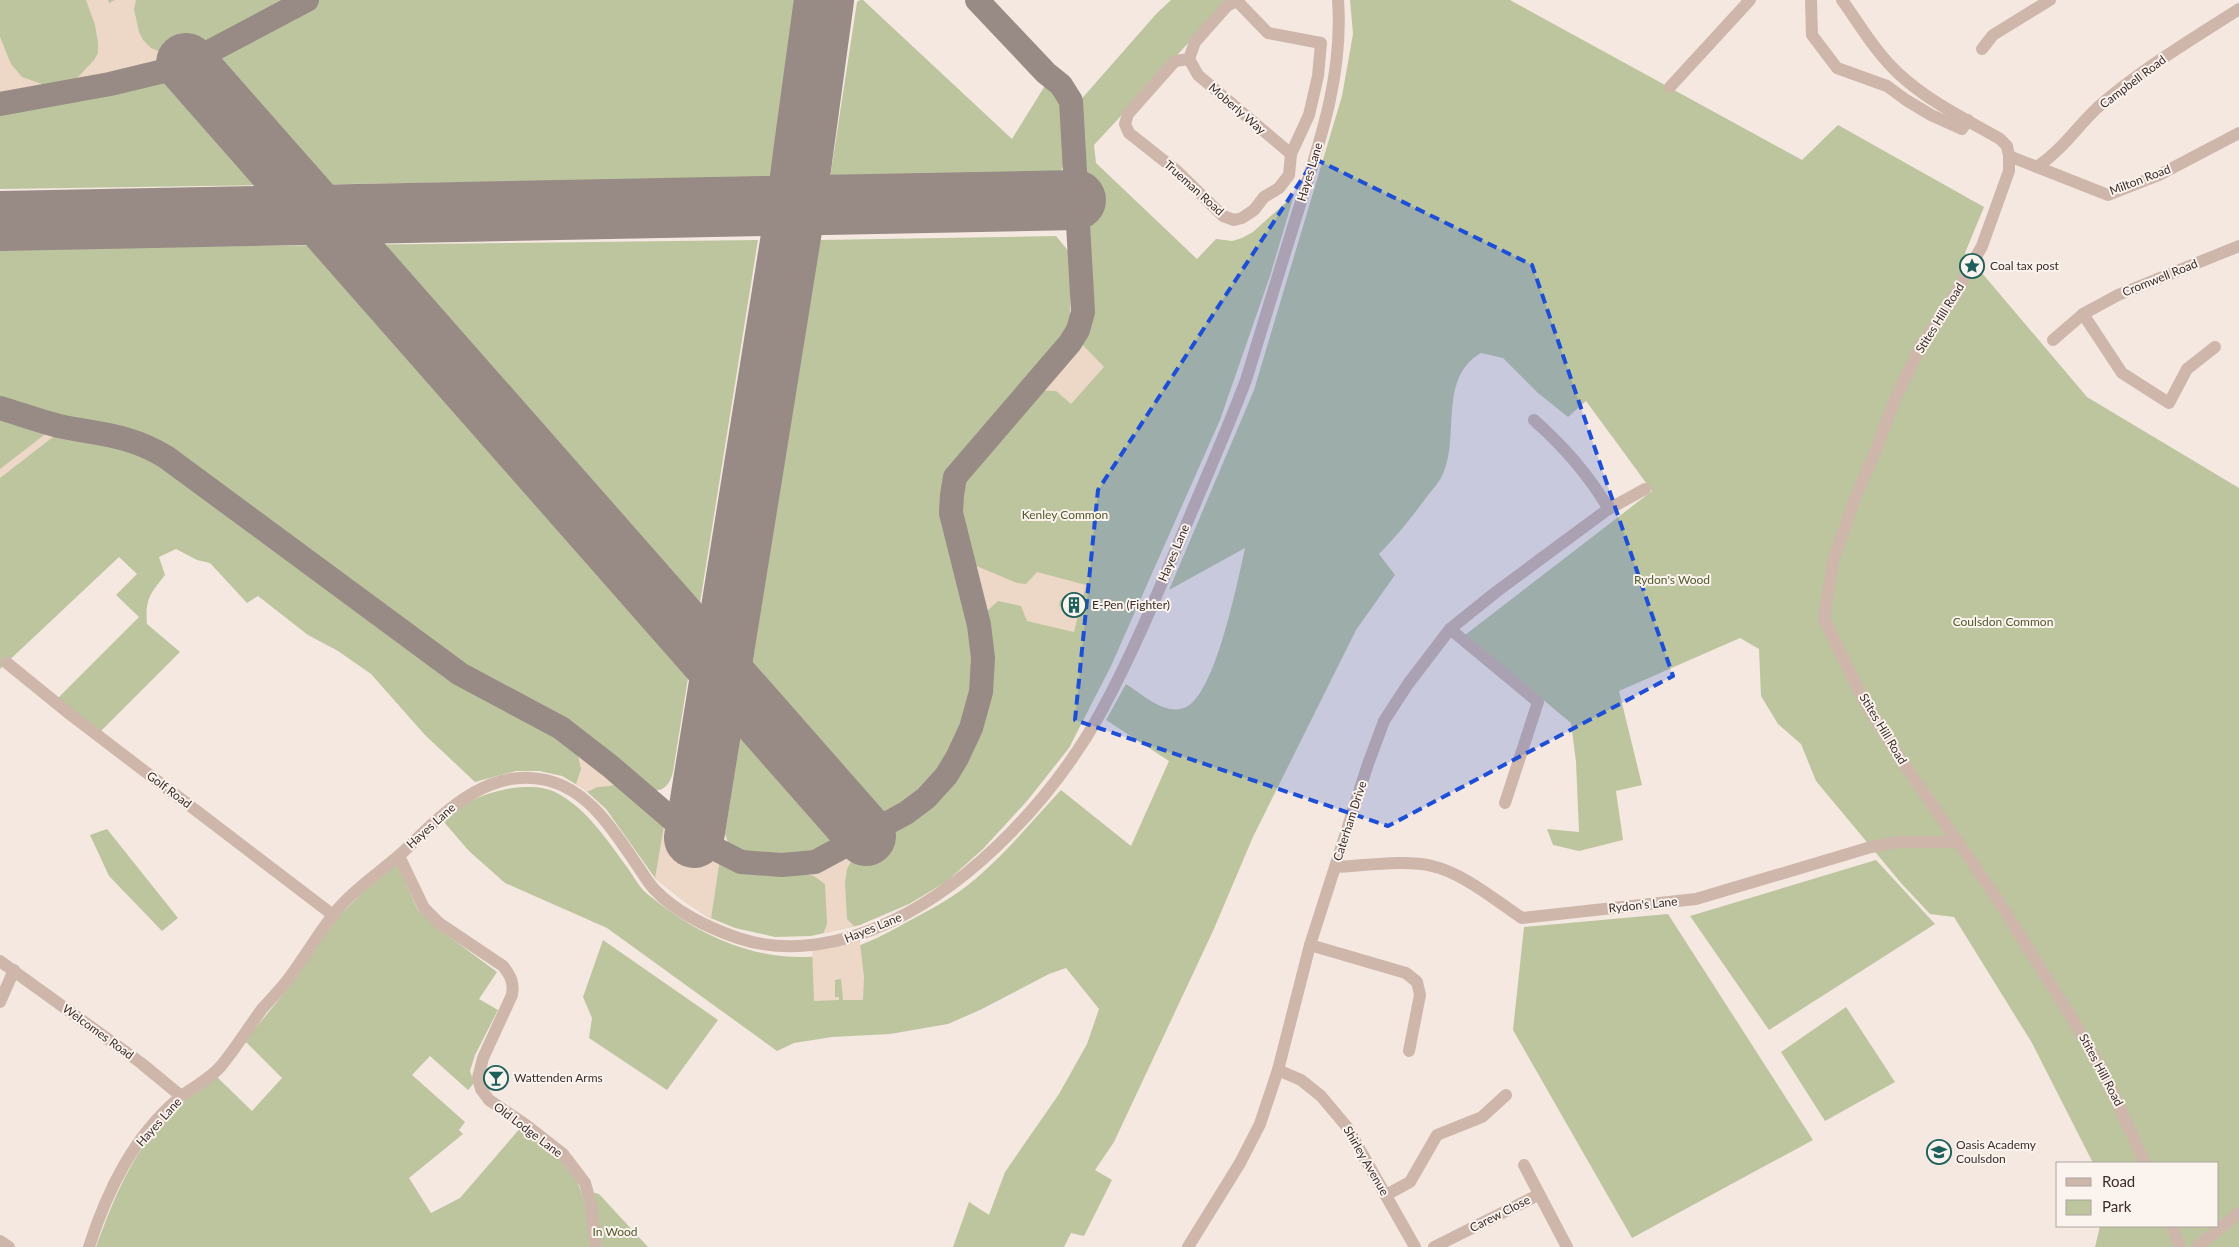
<svg xmlns="http://www.w3.org/2000/svg" width="2239" height="1247" viewBox="0 0 2239 1247" font-family="Lato,sans-serif">
  <style>
    .green { fill: #bdc59f }
    .plaza { fill: #edd7c7 }
    .lines { fill: none; stroke-linecap: round; stroke-linejoin: round }
    .taxiway { stroke: #988a85; stroke-width: 24 }
    .runway { stroke: #988a85; stroke-width: 60 }
    .minor { stroke: #ceb6ab; stroke-width: 12 }
    .marked { fill: #1d4ed8; fill-opacity: 0.2; stroke: #1d4ed8; stroke-width: 4; stroke-dasharray: 10 6; stroke-linejoin: round }
    .labels { text-anchor: middle; stroke-width: 4; stroke-linejoin: round; paint-order: stroke }
    .street-label { font-size: 12px; fill: #3b2d2a; stroke: #fbf3ed }
    .poi-label { font-size: 12px; fill: #3b2d2a; stroke: #fbf3ed; text-anchor: start }
    .park-label { font-size: 12px; fill: #505b2c; stroke: #fbf3ed }
  </style>
  <rect width="100%" height="100%" fill="#f4e8e0"/>
  <g class="green">
    <path d="M0,0H291C251,21 211,47 168,62C118,80 53,88 0,97Z"/>
    <path d="M319,0H799L769,178L0,189V111L154,83L179,74Z"/>
    <path d="M860,0H863L1012,139L1046,84L1064,101L1068,155L1061,171L1050,175L830,178L857,2Z"/>
    <path d="M1171,0H1228L1094,145L1096,163L1197,259L1216,239L1232,241L1242,238L1253,232L1294,195L1270,276L1220,420L1111,666L1069,748L1027,801L983,849L946,882L909,904L860,925L811,936L775,937L735,928L708,917L684,901L655,878L606,809L584,789L562,776L539,771H516L475,782L425,735L371,674L338,651L308,635L258,596L247,603L210,563L197,560L176,549L159,557L165,575C150,594 145,599 147,624L180,652L100,732L57,699L139,617L116,595L137,574L119,557L0,669V414C18,419 37,426 55,431C96,441 123,441 161,463L456,678L557,732L677,836L707,854L738,867L779,871L817,867L910,817L929,802L949,780L962,760L976,730L986,694L989,657L985,623L958,514V495L962,476L1083,332L1088,312L1078,103L1157,13Z"/>
    <path d="M1350,0H1510L1802,160L1838,125L1984,207L1965,253L2087,397L2239,488V1247H2095L2100,1226H2218V1163H2093L2032,1043L1954,917L1930,914L1901,883L1816,781L1801,744L1778,724L1761,696L1759,649L1740,638L1619,691L1642,785L1616,791L1623,840L1579,851L1553,845L1547,829L1579,832L1576,762L1571,723L1465,635L1652,491L1586,401L1568,417L1538,393L1503,358L1481,353C1437,378 1461,439 1442,476C1438,484 1431,491 1426,498C1411,518 1397,536 1379,554L1395,575L1356,630L1253,837L1213,931L1114,1142L1095,1170L1112,1180L1084,1236L1071,1233L1064,1247H953L969,1202L989,1215L1005,1172L1059,1094L1087,1044L1099,1009L1066,968L1049,974L980,1010L948,1024L890,1034L832,1037L794,1043L777,1051L607,928L505,883L469,851L443,821C450,816 456,810 464,805C487,790 533,780 557,793C587,809 607,840 627,867C634,877 640,889 650,896C693,931 744,957 801,957C838,958 876,940 907,922C928,911 950,899 968,885C1002,858 1031,822 1061,790L1131,846L1169,761L1106,720L1126,684C1142,694 1164,715 1184,708C1215,698 1238,579 1245,548L1169,590L1254,390L1342,96L1353,34Z"/>
    <path d="M1056,236L1070,253V326L948,469L943,496V516L970,623L975,650V687L967,718L952,754L931,783L912,798L888,814L814,854L769,858L736,852L728,843L725,834L820,240Z"/>
    <path d="M758,240L673,772C668,792 656,795 638,784L566,720L460,663L235,498L160,446L129,431L41,411L0,399V249Z"/>
    <path d="M107,829L178,918L162,931L109,876L90,835Z"/>
    <path d="M1876,860L1935,924L1769,1030L1690,916Z"/>
    <path d="M397,864L418,910L436,927L497,972L479,999L498,1010L475,1055L470,1071L474,1083L468,1090L430,1056L412,1075L465,1122L459,1130L463,1134L409,1178L431,1213L460,1198L522,1126C534,1135 547,1144 558,1155C584,1181 588,1213 593,1247H96C117,1190 137,1140 186,1100C196,1092 207,1086 217,1077L252,1111L282,1078L245,1041L290,986L336,919L368,887Z"/>
    <path d="M1668,914L1813,1140L1632,1238L1513,1030L1524,927Z"/>
    <path d="M603,940L718,1020L667,1090L589,1038L592,1018L583,997Z"/>
    <path d="M1846,1007L1895,1082L1825,1121L1781,1052Z"/>
    <path d="M592,1192L599,1194L648,1247H602Z"/>
  </g>
  <g class="plaza">
    <path d="M86,0H108L109,3L115,0H136L134,9L139,32L143,40L151,48L186,63L172,69L110,84L64,92L0,104V37L11,64L22,77L64,92L94,60L98,53V43L95,25Z"/>
    <path d="M1074,336L1104,367L1071,404L1056,391L1029,390Z"/>
    <path d="M57,425L66,427L0,478V469Z"/>
    <path d="M974,565L1017,583L1026,584L1037,572L1086,585L1081,604L1060,600L1059,606L1075,611L1077,607L1080,608L1074,632L1027,621L1021,606L998,601L986,612Z"/>
    <path d="M574,738L610,766L627,781L610,786L597,787L587,792L576,784L581,769Z"/>
    <path d="M666,814L694,838L721,852L711,919L684,901L655,878Z"/>
    <path d="M866,836L847,869L845,883L847,919L854,926L823,934L827,924L825,884L814,876L796,872L788,865L815,862Z"/>
    <path d="M859,935L864,977L863,1000H843L841,979L835,980V997H839V1000L814,1001L812,945Z"/>
  </g>
  <g class="lines">
    <g class="taxiway">
      <path d="M0,104L110,84L172,69L203,55L307,0"/>
      <path d="M0,408C20,414 39,421 59,426C101,435 128,434 166,457L460,674L561,728L610,766L694,838L741,862L782,865L815,862L906,813L926,798L946,776L957,758L971,728L981,692L983,658L979,625L951,513L952,495L955,477L1070,343L1078,330L1083,312L1071,101L1061,85L1046,73L977,0"/>
    </g>
    <g class="runway">
      <path d="M186,63L866,836"/>
      <path d="M0,221L1076,200"/>
      <path d="M694,838L796,205L824,0"/>
    </g>
    <g class="minor">
      <path d="M1811,0L1812,35L1837,68L1887,86L1906,100L1931,115L1962,129L1968,120"/>
      <path d="M1842,0C1860,25 1876,53 1899,74C1928,101 1965,119 2000,139L2007,146L2009,156V171L1982,246L1955,295L1922,344L1896,397L1875,452L1854,501L1833,561L1824,619L1864,701L1900,758L1996,897L2075,1023L2106,1078L2145,1163"/>
      <path d="M1238,2L1268,33L1321,43L1318,76L1309,115L1291,154L1289,175L1279,188L1264,197L1254,210L1242,218L1234,220L1223,216L1177,171L1129,133L1125,124L1128,114L1175,61L1189,59L1195,42L1227,6L1239,0"/>
      <path d="M1982,49L1993,35L2050,0"/>
      <path d="M1189,59L1198,75L1291,154"/>
      <path d="M1670,87L1750,0"/>
      <path d="M2009,156L2108,195L2159,175L2239,133"/>
      <path d="M2037,167C2063,149 2076,128 2097,108C2140,70 2191,40 2239,9"/>
      <path d="M2083,314L2122,373L2169,403L2187,369L2215,347"/>
      <path d="M2053,340L2083,314L2118,295L2239,246"/>
      <path d="M1534,420C1565,448 1587,473 1609,509"/>
      <path d="M1450,629L1538,702L1505,803"/>
      <path d="M7,663L71,715L333,915"/>
      <path d="M399,856L424,908L439,923L503,966C511,976 514,983 512,995L483,1058L478,1078L481,1089L489,1100L526,1125L563,1154L585,1183L591,1204L596,1247"/>
      <path d="M1335,867C1362,866 1406,859 1432,866C1463,873 1495,900 1522,918L1696,899L1871,847L1897,842H1958"/>
      <path d="M1310,945L1406,973L1417,982L1420,995L1409,1051"/>
      <path d="M0,961L141,1063L181,1096"/>
      <path d="M0,1002L14,970"/>
      <path d="M1278,1070L1301,1080L1321,1096L1347,1127L1415,1247"/>
      <path d="M1524,1165L1567,1247"/>
      <path d="M1386,1195L1410,1182L1437,1135L1482,1117L1506,1095"/>
      <path d="M2172,1226L2180,1247"/>
      <path d="M0,1241L9,1247"/>
      <path d="M89,1247C107,1191 133,1137 179,1098C193,1087 209,1080 221,1066C236,1048 248,1028 262,1009C270,1000 278,992 286,982C304,959 318,933 337,910C356,887 381,872 403,852C441,816 486,766 546,780C590,790 615,833 639,868C644,875 649,884 655,890C676,912 709,928 738,938C789,955 844,944 892,921C977,880 1056,794 1101,712C1132,655 1157,595 1182,535C1203,484 1226,433 1246,380C1262,329 1277,278 1293,227C1316,153 1344,79 1338,0"/>
      <path d="M1188,1247L1240,1163L1260,1124L1278,1070L1310,945L1368,764L1384,721L1408,684L1450,629L1496,592L1607,510L1645,489"/>
      <path d="M1434,1247L1538,1195"/>
      <path d="M2197,1247L2239,1213"/>
    </g>
  </g>
  <path class="marked" d="M1315,159L1532,265L1673,676L1388,826L1075,720L1098,490Z"/>
  <defs>
    <symbol id="sight-ring" viewBox="-11 -11 22 22"><circle r="9.5" fill="#fbf3ed" stroke="#1d605b" stroke-width="1.5"/><path d="M0-6L1.8-2.2L6-1.7L2.9 1.2L3.7 5.4L0 3.3L-3.7 5.4L-2.9 1.2L-6-1.7L-1.8-2.2Z" fill="#1d605b"/></symbol>
    <symbol id="building-ring" viewBox="-11 -11 22 22"><circle r="9.5" fill="#fbf3ed" stroke="#1d605b" stroke-width="1.5"/><path d="M-4-6H4V6H1V3H-1V6H-4ZM-2.5-4.3h1.7v1.8h-1.7ZM.8-4.3h1.7v1.8H.8ZM-2.5-1h1.7V.8h-1.7ZM.8-1h1.7V.8H.8Z" fill="#1d605b"/></symbol>
    <symbol id="bar-ring" viewBox="-11 -11 22 22"><circle r="9.5" fill="#fbf3ed" stroke="#1d605b" stroke-width="1.5"/><path d="M-6-5H6L.8 .8V4.5H3.5V6h-7V4.5H-.8V.8Z" fill="#1d605b"/></symbol>
    <symbol id="school-ring" viewBox="-11 -11 22 22"><circle r="9.5" fill="#fbf3ed" stroke="#1d605b" stroke-width="1.5"/><path d="M0-5L7-2L0 1L-7-2ZM-4 1L0 2.5L4 1V4Q0 6-4 4Z" fill="#1d605b"/></symbol>
  </defs>
  <g fill-rule="evenodd">
    <use href="#sight-ring" x="1958" y="252" width="28" height="28"/>
    <use href="#building-ring" x="1060" y="591" width="28" height="28"/>
    <use href="#bar-ring" x="482" y="1064" width="28" height="28"/>
    <use href="#school-ring" x="1925" y="1138" width="28" height="28"/>
  </g>
  <g class="labels">
    <g class="street-label">
      <text transform="translate(2133 82) rotate(-37)" y="4">Campbell Road</text>
      <text transform="translate(1237 109) rotate(41)" y="4">Moberly Way</text>
      <text transform="translate(1310 172) rotate(-73)" y="4">Hayes Lane</text>
      <text transform="translate(2140 180) rotate(-21)" y="4">Milton Road</text>
      <text transform="translate(1194 188) rotate(42)" y="4">Trueman Road</text>
      <text transform="translate(2160 278) rotate(-22)" y="4">Cromwell Road</text>
      <text transform="translate(1940 318) rotate(-58)" y="4">Stites Hill Road</text>
      <text transform="translate(1174 553) rotate(-67)" y="4">Hayes Lane</text>
      <text transform="translate(1883 729) rotate(59)" y="4">Stites Hill Road</text>
      <text transform="translate(169 790) rotate(37)" y="4">Golf Road</text>
      <text transform="translate(1350 821) rotate(-72)" y="4">Caterham Drive</text>
      <text transform="translate(431 826) rotate(-42)" y="4">Hayes Lane</text>
      <text transform="translate(1643 905) rotate(-6)" y="4">Rydon's Lane</text>
      <text transform="translate(873 928) rotate(-22)" y="4">Hayes Lane</text>
      <text transform="translate(98 1032) rotate(36)" y="4">Welcomes Road</text>
      <text transform="translate(2101 1070) rotate(62)" y="4">Stites Hill Road</text>
      <text transform="translate(159 1122) rotate(-48)" y="4">Hayes Lane</text>
      <text transform="translate(528 1130) rotate(37)" y="4">Old Lodge Lane</text>
      <text transform="translate(1366 1161) rotate(60)" y="4">Shirley Avenue</text>
      <text transform="translate(1500 1214) rotate(-27)" y="4">Carew Close</text>
    </g>
    <g class="poi-label">
      <text x="1990" y="270">Coal tax post</text>
      <text x="1092" y="609">E-Pen (Fighter)</text>
      <text x="514" y="1082">Wattenden Arms</text>
      <text x="1956" y="1149">Oasis Academy<tspan x="1956" dy="14">Coulsdon</tspan></text>
    </g>
    <g class="park-label">
      <text x="1065" y="519">Kenley Common</text>
      <text x="1672" y="584">Rydon's Wood</text>
      <text x="2003" y="626">Coulsdon Common</text>
      <text x="615" y="1236">In Wood</text>
    </g>
  </g>
  <rect x="2056" y="1162" width="162" height="65" fill="#fbf3ed" stroke="#aea49f"/>
  <rect x="2066" y="1178" width="25" height="8" fill="#ceb6ab" stroke="#aea49f"/>
  <text x="2102" y="1187" font-size="15" fill="#3b2d2a">Road</text>
  <rect x="2066" y="1200" width="25" height="15" fill="#bdc59f" stroke="#aea49f"/>
  <text x="2102" y="1212" font-size="15" fill="#3b2d2a">Park</text>
</svg>
